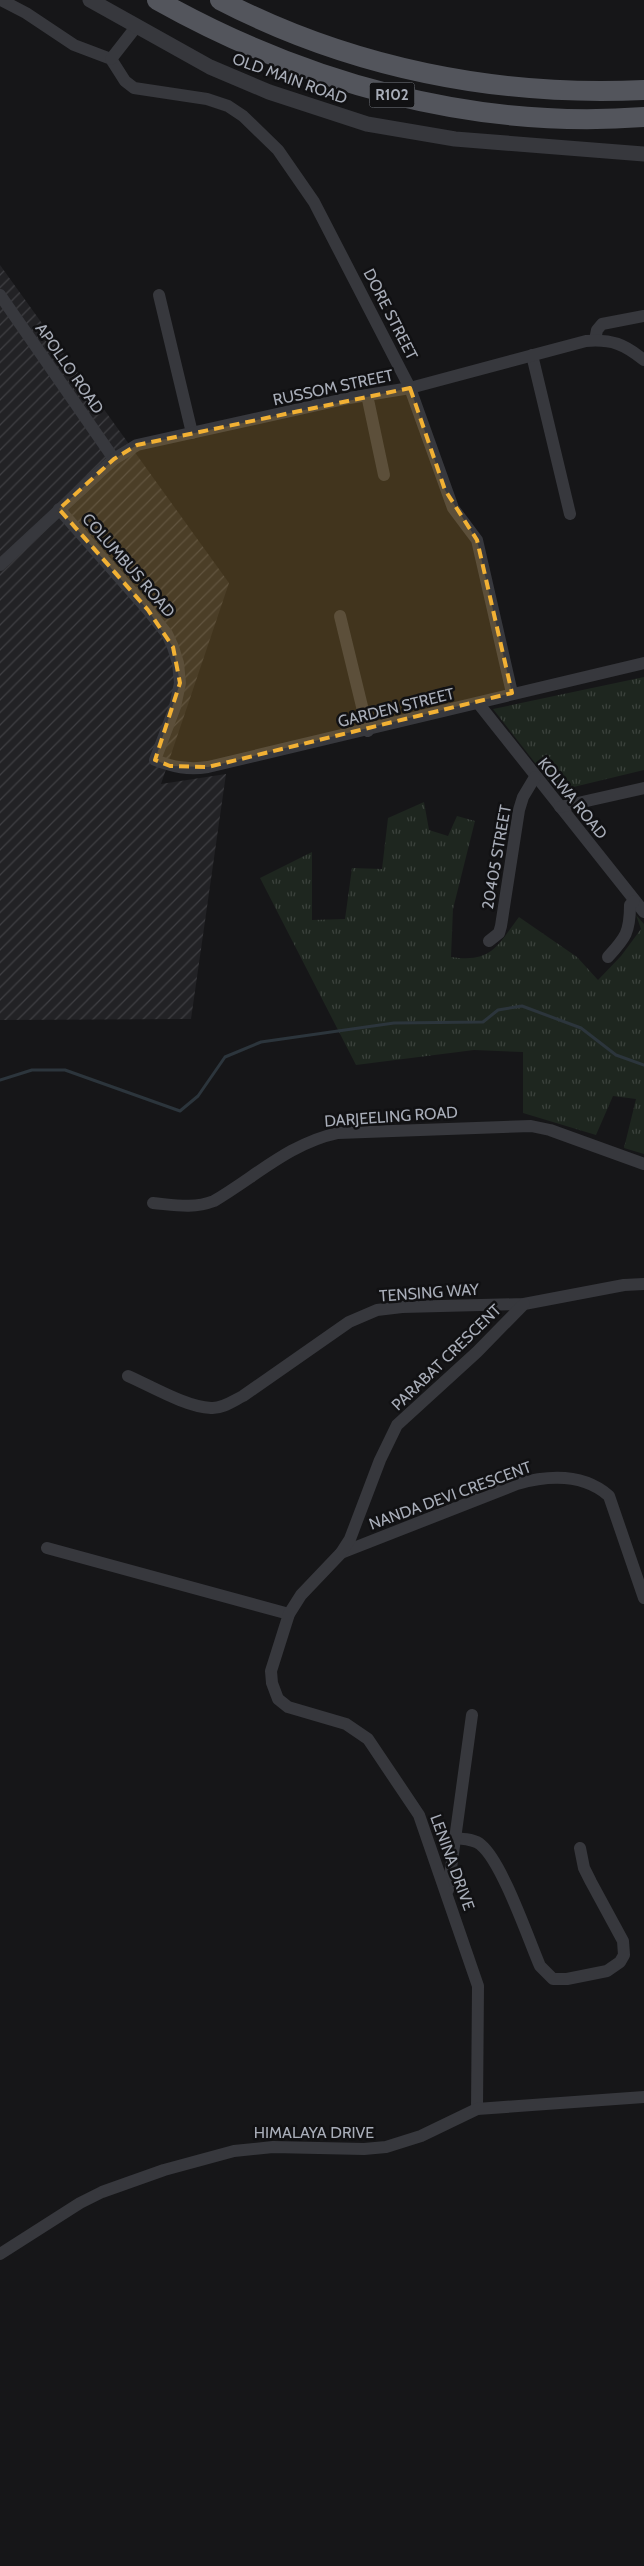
<svg xmlns="http://www.w3.org/2000/svg" width="644" height="2566" viewBox="0 0 644 2566" font-family="Cabin,sans-serif">
  <style>
    .industrial { fill: url(#industrial-furrows) }
    .grass { fill: url(#grass-tufts) }
    .lines { fill: none; stroke-linecap: round; stroke-linejoin: round }
    .stream { stroke: #2c353c; stroke-width: 3 }
    .minor { stroke: #37383d; stroke-width: 12 }
    .tertiary { stroke: #37383d; stroke-width: 15 }
    .primary { stroke: #53555c; stroke-width: 20 }
    .marked { fill: #f2b134; fill-opacity: 0.2; stroke: #f2b134; stroke-width: 4; stroke-dasharray: 10 6; stroke-linejoin: round }
    .labels { text-anchor: middle; stroke-width: 5; stroke-linejoin: round; paint-order: stroke }
    .shield { fill: #111113; stroke: #7b7e86; stroke-width: 1 }
    .shield-label { font-size: 15px; font-weight: bold; fill: #a8adb8 }
    .street-label { font-size: 16px; fill: #a8adb8; stroke: #111113 }
  </style>
  <defs>
    <pattern id="industrial-furrows" width="10" height="10" patternUnits="userSpaceOnUse" patternTransform="scale(1.25)"><rect width="10" height="10" fill="#222225"/><path d="M-1 1l2-2M0 10L10 0M9 11l2-2" fill="none" stroke="#3f3f43"/></pattern>
    <pattern id="grass-tufts" width="24" height="20" patternUnits="userSpaceOnUse" patternTransform="scale(1.25)"><rect width="24" height="20" fill="#1e261f"/><path d="M3 7l-1-3M5 7V3M7 7l1-3M15 17l-1-3M17 17v-4M19 17l1-3" fill="none" stroke="#3c433d"/></pattern>
  </defs>
  <rect width="100%" height="100%" fill="#161618"/>
  <path class="industrial" d="M0,265L229,583L161,784L226,774L191,1019L0,1020Z"/>
  <g class="grass">
    <path d="M644,677V770L557,791L493,709Z"/>
    <path d="M424,802L429,830L448,836L457,816L475,821L453,909L451,957C492,963 497,946 519,917L577,957L598,980L621,956L641,929L636,915L644,924V1154L624,1148L636,1099L613,1096L596,1135L523,1113V1052L474,1050L356,1065L260,878L312,852V920L345,919L352,868L382,869L388,818Z"/>
  </g>
  <g class="lines">
    <path class="stream" d="M0,1080L32,1070H65L180,1111L198,1096L225,1057L261,1042L394,1023L483,1022L498,1010L522,1006L581,1028L616,1055L644,1065"/>
    <g class="minor">
      <path d="M1,0L26,13L74,45L111,59L125,81L134,88L207,99L228,106L243,116L278,150L314,202L410,388L453,508L477,540L512,693"/>
      <path d="M111,59L136,27"/>
      <path d="M0,295L114,459"/>
      <path d="M159,295L192,433"/>
      <path d="M595,340L597,330L602,324L644,316"/>
      <path d="M532,355L570,514"/>
      <path d="M367,395L384,475"/>
      <path d="M59,509L148,610L167,634L173,647L178,663L180,683L175,707L155,760C173,767 188,770 208,767L644,663"/>
      <path d="M0,565L114,459L137,445L349,398L410,388L586,341C612,339 624,344 644,360"/>
      <path d="M340,616L368,731"/>
      <path d="M478,703L644,912"/>
      <path d="M560,807L644,788"/>
      <path d="M489,941L499,933L501,926L519,810L523,797L535,777"/>
      <path d="M608,957C625,938 630,933 630,905L634,901"/>
      <path d="M153,1203C175,1205 193,1209 214,1201C255,1177 290,1143 338,1133L531,1126L550,1130L644,1164"/>
      <path d="M128,1376C151,1386 186,1407 211,1408C222,1409 233,1401 243,1396L349,1322L377,1310L402,1307L524,1304L624,1285L644,1284"/>
      <path d="M47,1548L289,1614"/>
      <path d="M341,1553L517,1484C549,1475 583,1473 609,1496L644,1598"/>
      <path d="M455,1838C463,1839 475,1839 481,1845C502,1862 528,1938 540,1966L553,1979H567L607,1971L620,1962L624,1955L623,1941L591,1882L584,1868L580,1848"/>
      <path d="M448,1890L472,1715"/>
      <path d="M477,2109L478,1986L419,1815L368,1739L346,1724L288,1707L278,1699L272,1683L271,1671L289,1614L301,1595L341,1553L350,1539L380,1460L397,1425L477,1352L524,1304"/>
      <path d="M0,2254L80,2203L102,2192L164,2170L234,2151L273,2147L364,2149L386,2147L421,2136L477,2109L644,2097"/>
    </g>
    <path class="tertiary" d="M90,0L210,67L269,92L367,124L455,139L644,154"/>
    <g class="primary">
      <path d="M157,0C305,83 473,130 644,117"/>
      <path d="M220,0C351,68 497,97 644,90"/>
    </g>
  </g>
  <path class="marked" d="M410,388L445,490L477,540L512,693L208,767L170,766L155,760L180,683L173,647L148,610L59,509L114,459L137,445Z"/>
  <g class="labels">
    <rect class="shield" x="369.5" y="82.5" width="45" height="25" rx="4"/>
    <g class="shield-label">
      <text x="392" y="100">R102</text>
    </g>
    <g class="street-label">
      <text transform="translate(290 78) rotate(20)" y="6">OLD MAIN ROAD</text>
      <text transform="translate(391 314) rotate(63)" y="6">DORE STREET</text>
      <text transform="translate(70 368) rotate(55)" y="6">APOLLO ROAD</text>
      <text transform="translate(333 387) rotate(-12)" y="6">RUSSOM STREET</text>
      <text transform="translate(129 565) rotate(49)" y="6">COLUMBUS ROAD</text>
      <text transform="translate(396 707) rotate(-14)" y="6">GARDEN STREET</text>
      <text transform="translate(573 798) rotate(51)" y="6">KOLWA ROAD</text>
      <text transform="translate(496 857) rotate(-80)" y="6">20405 STREET</text>
      <text transform="translate(391 1116) rotate(-4)" y="6">DARJEELING ROAD</text>
      <text transform="translate(429 1292) rotate(-4)" y="6">TENSING WAY</text>
      <text transform="translate(446 1357) rotate(-44)" y="6">PARABAT CRESCENT</text>
      <text transform="translate(450 1495) rotate(-20)" y="6">NANDA DEVI CRESCENT</text>
      <text transform="translate(453 1862) rotate(70)" y="6">LENINA DRIVE</text>
      <text x="314" y="2138">HIMALAYA DRIVE</text>
    </g>
  </g>
</svg>
